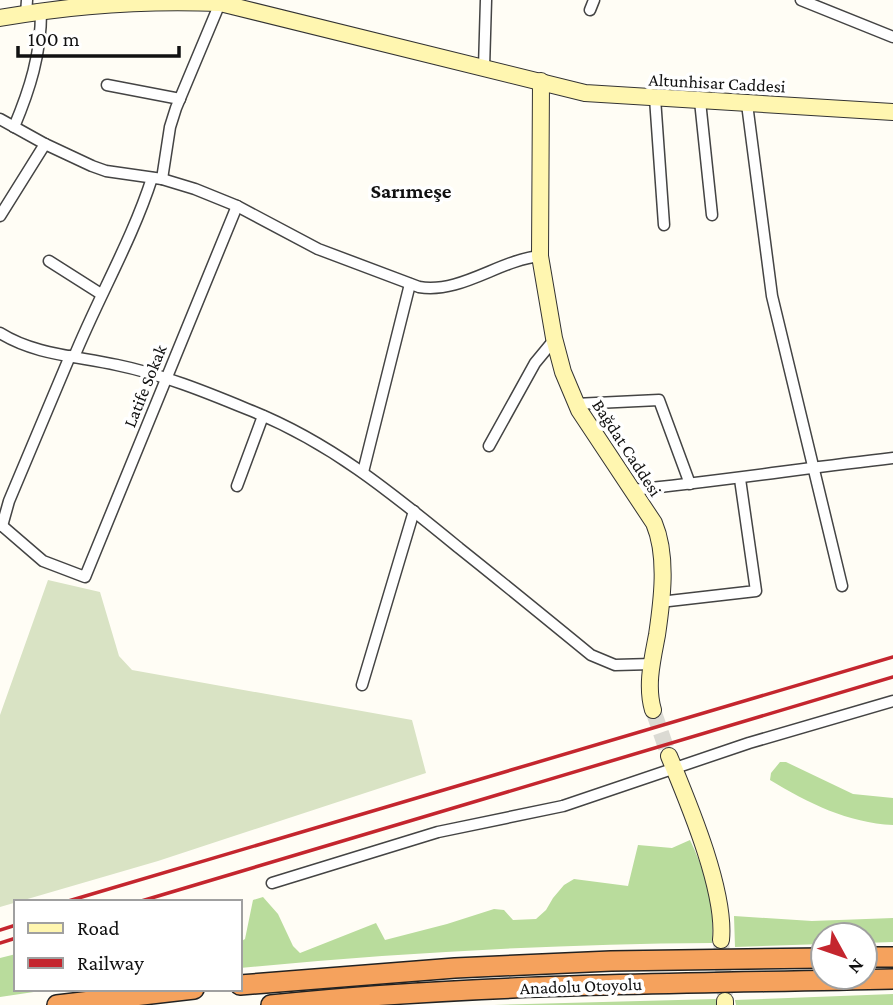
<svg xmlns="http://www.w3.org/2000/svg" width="893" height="1005" viewBox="0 0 893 1005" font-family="'Crimson Pro',serif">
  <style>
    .forest { fill: #b9dc9c }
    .cemetery { fill: #d9e3c4 }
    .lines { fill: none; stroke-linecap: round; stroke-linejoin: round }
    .secondary-tunnel { stroke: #dbdad3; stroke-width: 16; stroke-dasharray: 16 8; stroke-linecap: butt }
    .street-casing { stroke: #444; stroke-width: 13 }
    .secondary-casing { stroke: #333; stroke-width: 18 }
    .highway-casing { stroke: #222; stroke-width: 22 }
    .street { stroke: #fff; stroke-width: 10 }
    .secondary { stroke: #fff6b0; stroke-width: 16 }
    .highway { stroke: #f5a25d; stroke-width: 19 }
    .rail { stroke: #c4262e; stroke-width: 3.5 }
    .labels { text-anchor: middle; stroke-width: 7; stroke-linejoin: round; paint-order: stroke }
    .street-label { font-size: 18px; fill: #111; stroke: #fff }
    .quarter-label { font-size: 21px; font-weight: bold; fill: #111; stroke: #fff }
  </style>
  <rect width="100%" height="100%" fill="#fffdf5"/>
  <g class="forest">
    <path d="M780,762H786L853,794L893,798V825C848,823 808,803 770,780L771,773Z"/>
    <path d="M690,840C706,873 715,907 712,943C554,944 397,953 240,968V942L245,939L253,900L263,897L278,914L293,946L300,953L376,923L385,940L447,924L494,909L504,910L513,920L536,919L546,910L553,898L564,885L574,879L628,886L638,845L672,848Z"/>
    <path d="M734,916L812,921L893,918V942L865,943V935H823V944L735,947Z"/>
    <path d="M16,954V989H54L0,997V958Z"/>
    <path d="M893,994V1005H736L735,1000Z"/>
    <path d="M716,999L717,1005H494Z"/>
  </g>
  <path class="cemetery" d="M48,580L100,592L119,656L132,670L412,720L426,773L158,861L0,907V715Z"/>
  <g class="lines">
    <g class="secondary-tunnel">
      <path d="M653,710L669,756"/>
      <path d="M721,940L725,995"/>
    </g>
    <defs>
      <g id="street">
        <path d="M801,0L893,37"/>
        <path d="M590,10L594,0"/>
        <path d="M26,14L27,0"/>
        <path d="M484,68L486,0"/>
        <path d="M107,85L180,99"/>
        <path d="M655,98L664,225"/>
        <path d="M700,101L712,215"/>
        <path d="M747,104L772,296L842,586"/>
        <path d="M0,119L45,144L92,166L106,171L162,179L195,189L237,206L318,249L419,287C461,294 499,260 540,256"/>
        <path d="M14,127C30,89 41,54 41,12"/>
        <path d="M162,179L170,127L176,108L220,3"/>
        <path d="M0,216L45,144"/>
        <path d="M49,261L101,294"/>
        <path d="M0,333C35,355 77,356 117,365C161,374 206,392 247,409C329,441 392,493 459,548C503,583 547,619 591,655L615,665L652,664"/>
        <path d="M74,357C99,296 132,240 152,178"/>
        <path d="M575,404L659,400L690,484"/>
        <path d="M489,446L535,363L554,340"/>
        <path d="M363,472L410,284"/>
        <path d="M237,486L263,416"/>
        <path d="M632,490C720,481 806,468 893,458"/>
        <path d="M0,524L43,561L85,577L237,206"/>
        <path d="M2,526L9,501L70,356"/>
        <path d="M660,602L756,591L740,479"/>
        <path d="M362,685L414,511"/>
        <path d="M272,883L438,832L563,806L749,743L893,701"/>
      </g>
      <g id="secondary">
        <path d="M0,18C72,5 147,0 220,3L585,93L893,112"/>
        <path d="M541,81L540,256L554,338L563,372L579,410L654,523C668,556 662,601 657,635C652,661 646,686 653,710"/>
        <path d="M669,756C688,802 726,891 721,940"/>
        <path d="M725,1001V1005"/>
      </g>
      <g id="highway">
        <path d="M865,957H893"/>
        <path d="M240,985L455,968L611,961L823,958"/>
        <path d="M57,1005L194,989"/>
        <path d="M271,1005C477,983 685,984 893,979"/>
      </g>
    </defs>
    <use href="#street" class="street-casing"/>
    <use href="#secondary" class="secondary-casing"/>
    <use href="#highway" class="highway-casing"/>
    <use href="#street" class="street"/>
    <use href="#secondary" class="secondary"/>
    <use href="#highway" class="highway"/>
    <g class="rail">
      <path d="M65,902L893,657"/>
      <path d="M138,902L893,677"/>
      <path d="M0,930L16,925"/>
      <path d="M0,943L16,938"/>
    </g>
  </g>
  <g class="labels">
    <g class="street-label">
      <text transform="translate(717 83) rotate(3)" y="6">Altunhisar Caddesi</text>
      <text transform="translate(145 386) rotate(-68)" y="6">Latife Sokak</text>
      <text transform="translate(627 448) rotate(57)" y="6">Bağdat Caddesi</text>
      <text transform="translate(581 986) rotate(-2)" y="6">Anadolu Otoyolu</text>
    </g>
    <g class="quarter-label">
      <text x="411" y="198">Sarımeşe</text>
    </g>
  </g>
  <rect x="14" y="900" width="228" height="91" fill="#ffffff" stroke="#a0a0a0" stroke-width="2"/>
  <rect x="28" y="923" width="35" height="10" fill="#fff6b0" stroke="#a0a0a0" stroke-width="2"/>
  <text x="77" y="935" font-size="21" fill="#111111">Road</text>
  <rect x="28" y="958" width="35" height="10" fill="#c4262e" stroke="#a0a0a0" stroke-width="2"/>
  <text x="77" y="970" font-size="21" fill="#111111">Railway</text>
  <g transform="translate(844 956) rotate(130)"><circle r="33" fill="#ffffff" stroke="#a0a0a0" stroke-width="2"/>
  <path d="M0-5L12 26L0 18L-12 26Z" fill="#c4262e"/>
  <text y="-10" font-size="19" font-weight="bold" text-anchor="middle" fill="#111111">N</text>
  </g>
  <path d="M18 46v10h161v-10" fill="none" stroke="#111111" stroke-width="3.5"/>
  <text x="28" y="46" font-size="21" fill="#111111" stroke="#ffffff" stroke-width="5" paint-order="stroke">100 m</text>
</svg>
